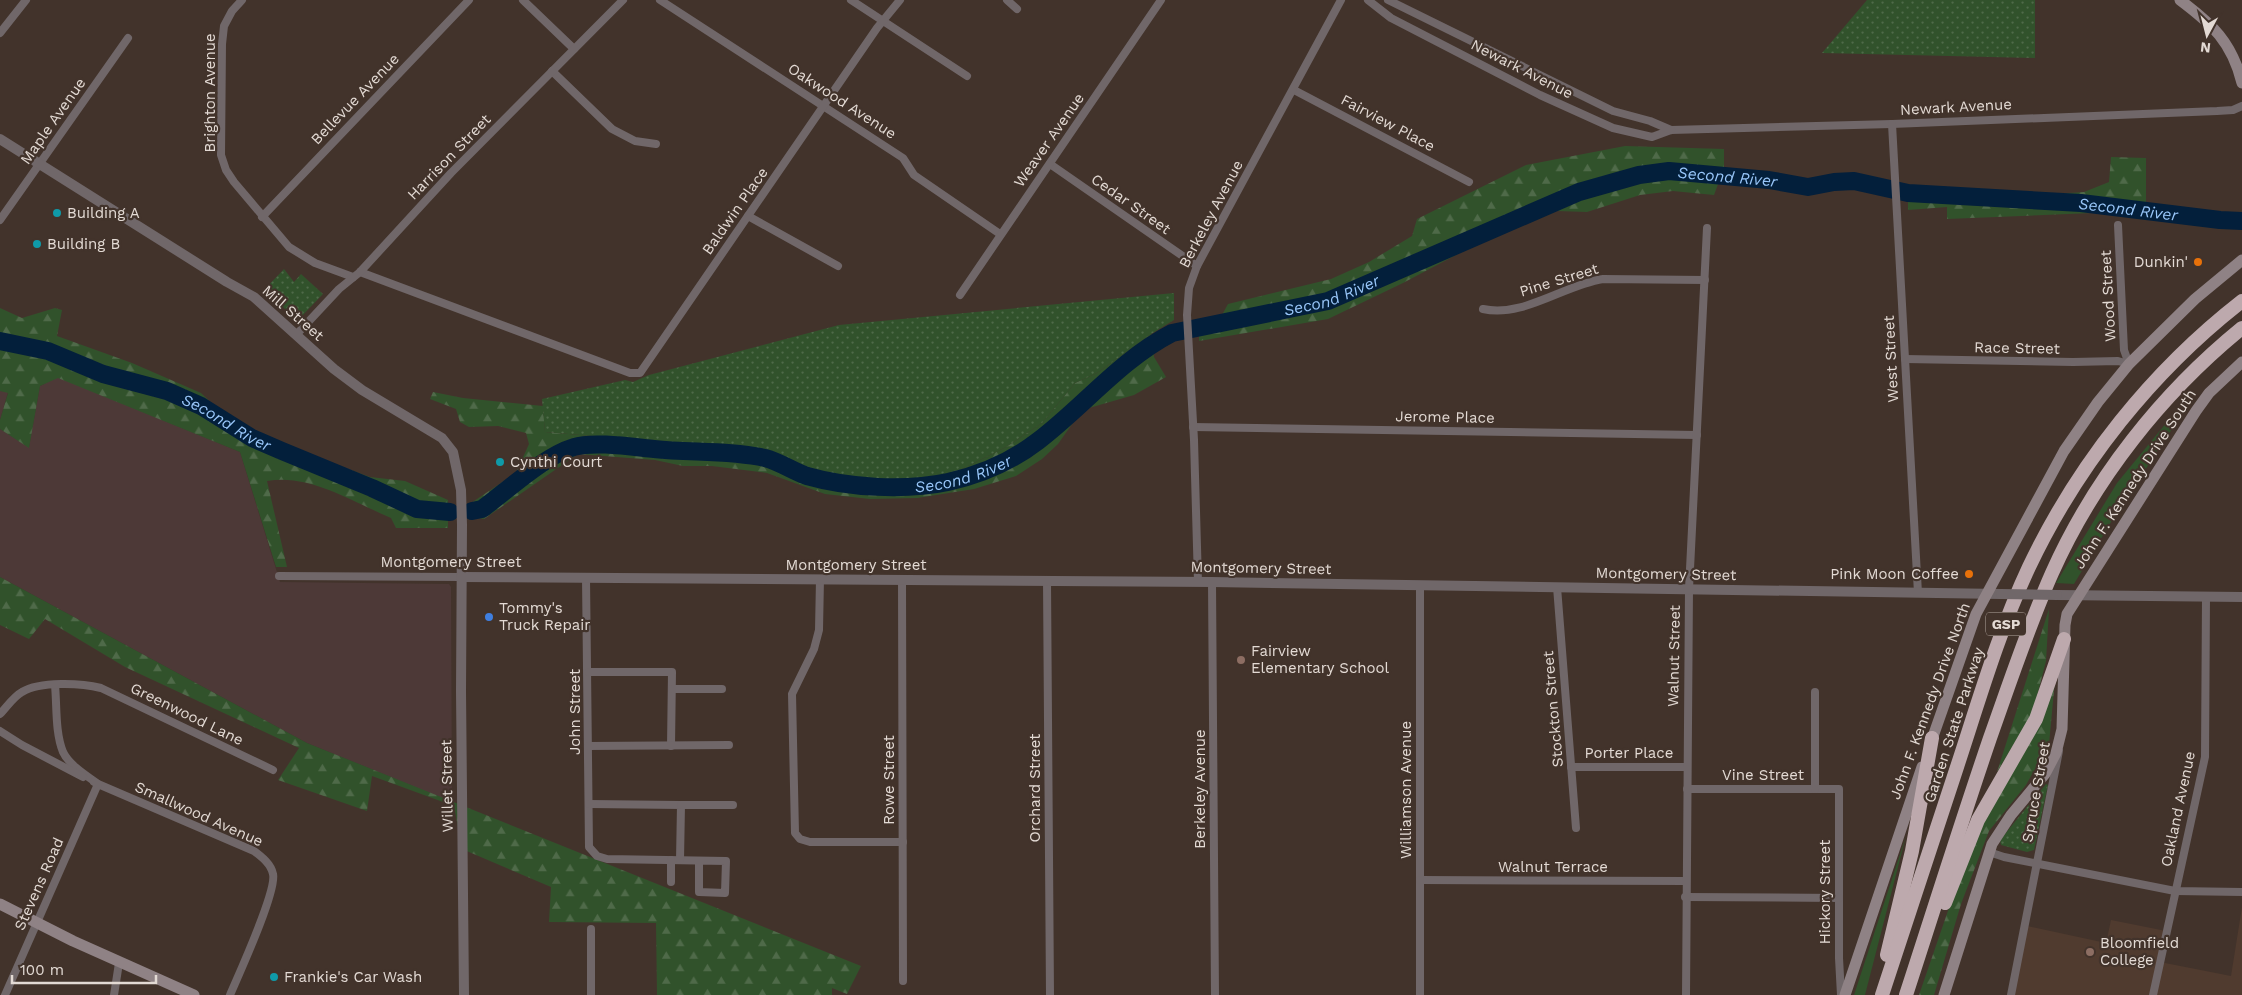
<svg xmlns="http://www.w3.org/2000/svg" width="2242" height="995" viewBox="0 0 2242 995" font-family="'Work Sans',sans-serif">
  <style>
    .built { fill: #503b2f }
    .industrial { fill: #4d3937 }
    .grass { fill: #31522b }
    .forest { fill: url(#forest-firs) }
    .park { fill: url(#park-dots) }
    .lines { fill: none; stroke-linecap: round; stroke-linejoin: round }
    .river { stroke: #031f3b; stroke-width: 18 }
    .minor { stroke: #706769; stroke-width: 8 }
    .tertiary { stroke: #706769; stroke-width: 10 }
    .secondary { stroke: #8f8285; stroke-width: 11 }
    .motorway { stroke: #bda9ad; stroke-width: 14 }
    .tertiary-bridge { stroke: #706769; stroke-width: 10 }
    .culture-dot { fill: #0f9aa8; stroke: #42332b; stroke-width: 2 }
    .food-dot { fill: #e8710a; stroke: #42332b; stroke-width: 2 }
    .shop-dot { fill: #3f7fe0; stroke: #42332b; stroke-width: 2 }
    .education-dot { fill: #8d6e63; stroke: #42332b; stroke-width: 2 }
    .labels { text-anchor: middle; stroke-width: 4.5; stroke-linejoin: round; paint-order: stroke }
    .shield { fill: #42332b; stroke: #b3a8a1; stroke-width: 1 }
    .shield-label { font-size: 14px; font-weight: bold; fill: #e3dad4 }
    .street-label { font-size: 15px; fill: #e3dad4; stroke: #42332b }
    .poi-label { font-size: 15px; fill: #e3dad4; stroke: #42332b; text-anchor: start }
    .water-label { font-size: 16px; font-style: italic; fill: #98c6f9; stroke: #42332b }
  </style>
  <defs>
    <pattern id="forest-firs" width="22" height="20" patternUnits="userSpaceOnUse" patternTransform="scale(1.25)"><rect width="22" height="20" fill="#31522b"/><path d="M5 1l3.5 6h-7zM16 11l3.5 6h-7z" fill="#4f6a49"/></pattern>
    <pattern id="park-dots" width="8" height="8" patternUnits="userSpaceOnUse" patternTransform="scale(1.25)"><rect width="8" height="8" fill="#31522b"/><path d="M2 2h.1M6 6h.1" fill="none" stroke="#4f6a49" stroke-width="1.8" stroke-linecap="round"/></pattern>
  </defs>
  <rect width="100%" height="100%" fill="#42332b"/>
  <path class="built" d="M2242,907V995H2008L2023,925L2106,943L2111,920L2166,931L2160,962L2231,976Z"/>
  <g class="industrial">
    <path d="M58,377L240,452L280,582L449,584L451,587L452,802L307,743L0,577V429L29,447L40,386Z"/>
    <path d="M0,391L8,392L0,420Z"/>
  </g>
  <g class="grass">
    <path d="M2176,411H2184L2114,517L2074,584L2056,583L2117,483Z"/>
    <path d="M1906,836L1865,995H1854Z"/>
  </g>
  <g class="forest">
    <path d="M1625,146L1724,149V168L1714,195L1673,191L1640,195L1587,212L1557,211L1473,246L1403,283L1328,319L1199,341V319L1222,315L1228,304L1331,279L1369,262L1412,236L1417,219L1526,165Z"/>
    <path d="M2111,157L2146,158V204L2092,213L1947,219V207L1908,210V193L1996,198L2084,192L2109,182Z"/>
    <path d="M0,308L22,318L55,308L62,310L57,336L132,363L201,393L220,411L265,436L304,453L370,477L405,481L448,500V528H396L391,518C353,502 309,473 267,481L287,567H276L240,452L58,378L40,386L29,448L0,429V420L8,393L0,391Z"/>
    <path d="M1151,334L1154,357L1166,377L1134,395L1089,408L1077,417L1058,444L1042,459L1016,476L974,489L917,498L870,499L825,494L767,473L712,466H683L655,460L578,454L484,519L472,517L471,503L516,473L529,444L526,433L498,426L469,427L460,422L456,409L430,399L433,392L463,398L543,406L545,432L770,451L804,469H962L1006,447L1042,423L1075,383L1097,373Z"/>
    <path d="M0,577L307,743L861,966L847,994L832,988V995H657L656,923L549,922L551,887L462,849L454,806L372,776L367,811L278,780L299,748L125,667L45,619L29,639L0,625Z"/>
    <path d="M2049,609L2046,661L2033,712L1997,772Z"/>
    <path d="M2055,680L2049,744L2026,785L1989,831L1961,904L1934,995H1919L1961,873L1984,821Z"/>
  </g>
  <g class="park">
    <path d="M1867,0H2035V58L1822,53Z"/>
    <path d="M284,269L294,282L301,274L323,294L299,319H296L264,290Z"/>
    <path d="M1174,293V320L1151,334L1097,373L1075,383L1042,423L1006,447L962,469L924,478L876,480L804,469L770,451L545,432L542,399L625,380L633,382L649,375L839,325Z"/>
    <path d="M2046,784L2048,785L2034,850L2027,852L2001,845L2000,840Z"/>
  </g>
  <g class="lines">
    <g class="river">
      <path id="s1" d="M0,341L48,351L103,374L167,391L201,406L252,438L282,451L372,488L417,509L450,512"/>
      <path id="s2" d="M472,511L482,509C508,490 544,456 574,447C593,441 633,447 654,449C691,453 728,450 765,458C780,462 793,471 807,476C849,488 906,491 948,482C980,475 1012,461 1038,441C1084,406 1120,360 1172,333L1328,301L1579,192L1639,175L1669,171L1769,180L1808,187L1834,182L1854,181L1908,193L2081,203L2220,220L2242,221"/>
    </g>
    <g class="minor">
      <path d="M242,0L232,11L224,26L222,44L221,155L226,170L234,182L289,247L315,263L353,277"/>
      <path d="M523,0L574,49"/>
      <path d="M660,0L903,158L914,175L1000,234"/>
      <path d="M851,0L967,76"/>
      <path d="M1007,0L1017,9"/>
      <path d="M1368,0L1391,18L1540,95L1613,128L1652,137L1671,130L1892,124L2217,111L2233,110L2242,106"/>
      <path d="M1388,0L1613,111L1650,121L1671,130"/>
      <path d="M0,33L26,0"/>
      <path d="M552,71L612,129L635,141L656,144"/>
      <path d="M1294,90L1469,182"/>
      <path d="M1892,124L1918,593"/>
      <path d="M1050,164L1197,266"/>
      <path d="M748,216L838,266"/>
      <path d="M262,217L469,0"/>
      <path d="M0,220L128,38"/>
      <path d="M2118,225L2124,350L2129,364"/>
      <path d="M360,272L630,373H640L877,28L900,0"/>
      <path d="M960,295L1161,0"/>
      <path d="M1483,309C1523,318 1564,285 1603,279L1705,280"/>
      <path d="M296,335L339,289L360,272L451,173L623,0"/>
      <path d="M1905,359L2073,362L2118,361L2129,364"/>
      <path d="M1193,427L1697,435"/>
      <path d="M279,576L461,577"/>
      <path d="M586,578L589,847L597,856L607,859L726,861L725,893L699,892V861"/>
      <path d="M820,579L819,630L814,649L792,694L795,833L800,839L810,842H903"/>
      <path d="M902,580L903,981"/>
      <path d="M1047,581L1050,995"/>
      <path d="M1198,582L1194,440L1187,315L1189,288L1197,266L1341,0"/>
      <path d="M1212,582L1215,995"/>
      <path d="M1420,585V995"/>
      <path d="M1557,587L1576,828"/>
      <path d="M589,672H672L671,746"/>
      <path d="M55,685C57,706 55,732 63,752C69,765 87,776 98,784L254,851C262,857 271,864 273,874C277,891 239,974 230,995"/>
      <path d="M672,689H722"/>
      <path d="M0,714C7,707 13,697 22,692C40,681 81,683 101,688L273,770"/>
      <path d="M0,731L22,745L83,777"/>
      <path d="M588,746L729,745"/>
      <path d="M1571,767H1687"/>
      <path d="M1687,789H1839V958L1841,995"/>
      <path d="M1815,789V692"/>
      <path d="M589,804L681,805L680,860"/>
      <path d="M681,805H733"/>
      <path d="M1989,852L2004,857L2175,891L2242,892"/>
      <path d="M1420,880L1686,881"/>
      <path d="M671,882V860"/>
      <path d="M1685,897L1839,898"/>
      <path d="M591,929V995"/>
      <path d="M5,995L98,784L94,782"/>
      <path d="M114,995L119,963"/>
      <path d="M1686,995L1689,589L1707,228"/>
      <path d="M2011,995L2059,751"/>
      <path d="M2153,995L2205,757L2206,597"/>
    </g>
    <g class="tertiary">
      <path d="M0,139L227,282L254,297L334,369L362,390L442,438L453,452L461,490L462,525L461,691L464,995"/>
      <path d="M461,577L1212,582L2001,594"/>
      <path d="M2057,595L2242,597"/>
    </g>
    <g class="secondary">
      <path d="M2180,0C2212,24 2232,42 2242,83"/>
      <path d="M1930,745L1976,614L2064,451L2098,402L2129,364L2195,299L2242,260"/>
      <path d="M0,904L73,941L194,995"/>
      <path d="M1845,995L1922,767"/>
      <path d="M1944,995L1992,844L2011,815L2045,774L2056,753L2062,729L2065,625L2067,614L2196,411L2209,393L2242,362"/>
    </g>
    <g class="motorway">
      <path d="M1945,903L1978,820L2036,719L2064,639"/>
      <path d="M1887,955L1912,851L1932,738"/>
      <path d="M1882,995C1907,919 1932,843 1957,767C1979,700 1999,631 2029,567C2078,464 2152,371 2242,301"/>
      <path d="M1906,995C1934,909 1961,823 1990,738C2010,682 2028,627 2052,573C2094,479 2162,393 2242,328"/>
    </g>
    <path class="tertiary-bridge" d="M2001,594L2057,595"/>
  </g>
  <g class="culture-dot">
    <circle cx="57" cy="213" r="5"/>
    <circle cx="37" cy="244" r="5"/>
    <circle cx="500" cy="462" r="5"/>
    <circle cx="274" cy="977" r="5"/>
  </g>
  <g class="food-dot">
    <circle cx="2198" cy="262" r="5"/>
    <circle cx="1969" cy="574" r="5"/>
  </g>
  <circle class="shop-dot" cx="489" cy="617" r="5"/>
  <g class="education-dot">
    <circle cx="1241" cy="660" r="5"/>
    <circle cx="2090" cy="952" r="5"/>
  </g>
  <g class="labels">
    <rect class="shield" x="1986" y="612.5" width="40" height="23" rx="4"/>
    <g class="shield-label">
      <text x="2006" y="629">GSP</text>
    </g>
    <g class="street-label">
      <text transform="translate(1522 69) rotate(27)" y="5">Newark Avenue</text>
      <text transform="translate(210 93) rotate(-90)" y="5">Brighton Avenue</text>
      <text transform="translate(355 99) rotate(-46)" y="5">Bellevue Avenue</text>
      <text transform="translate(842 101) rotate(33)" y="5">Oakwood Avenue</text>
      <text transform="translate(1956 107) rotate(-3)" y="5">Newark Avenue</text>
      <text transform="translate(53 121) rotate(-55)" y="5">Maple Avenue</text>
      <text transform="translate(1388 123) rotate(28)" y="5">Fairview Place</text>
      <text transform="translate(1049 140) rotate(-55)" y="5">Weaver Avenue</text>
      <text transform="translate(449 157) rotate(-46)" y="5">Harrison Street</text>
      <text transform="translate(1131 204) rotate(35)" y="5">Cedar Street</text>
      <text transform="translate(735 211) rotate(-55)" y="5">Baldwin Place</text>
      <text transform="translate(1211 214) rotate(-62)" y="5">Berkeley Avenue</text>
      <text transform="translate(1559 280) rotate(-17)" y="5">Pine Street</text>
      <text transform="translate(2108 296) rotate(-93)" y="5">Wood Street</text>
      <text transform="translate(293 313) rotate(41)" y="5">Mill Street</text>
      <text transform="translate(2017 348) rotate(1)" y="5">Race Street</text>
      <text transform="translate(1891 359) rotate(-93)" y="5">West Street</text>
      <text transform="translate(1445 417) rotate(1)" y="5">Jerome Place</text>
      <text transform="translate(2135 479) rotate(-57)" y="5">John F. Kennedy Drive South</text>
      <text x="451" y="567">Montgomery Street</text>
      <text x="856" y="570">Montgomery Street</text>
      <text transform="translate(1261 568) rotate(1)" y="5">Montgomery Street</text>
      <text transform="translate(1666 574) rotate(1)" y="5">Montgomery Street</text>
      <text transform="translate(1674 656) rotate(-89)" y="5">Walnut Street</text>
      <text transform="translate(1930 701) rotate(-70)" y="5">John F. Kennedy Drive North</text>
      <text transform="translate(1553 709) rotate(-95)" y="5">Stockton Street</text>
      <text transform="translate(575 712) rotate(-90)" y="5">John Street</text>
      <text transform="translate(187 714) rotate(26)" y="5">Greenwood Lane</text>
      <text transform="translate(1954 725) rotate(-72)" y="5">Garden State Parkway</text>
      <text x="1629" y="758">Porter Place</text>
      <text x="1763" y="780">Vine Street</text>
      <text transform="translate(889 780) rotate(-90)" y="5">Rowe Street</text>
      <text transform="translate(447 786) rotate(-91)" y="5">Willet Street</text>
      <text transform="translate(1035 788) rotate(-90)" y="5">Orchard Street</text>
      <text transform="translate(1200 789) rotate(-90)" y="5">Berkeley Avenue</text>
      <text transform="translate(1406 790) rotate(-90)" y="5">Williamson Avenue</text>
      <text transform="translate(2036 792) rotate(-80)" y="5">Spruce Street</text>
      <text transform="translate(2178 809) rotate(-78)" y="5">Oakland Avenue</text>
      <text transform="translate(199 814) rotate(24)" y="5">Smallwood Avenue</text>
      <text x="1553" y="872">Walnut Terrace</text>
      <text transform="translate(39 884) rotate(-66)" y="5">Stevens Road</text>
      <text transform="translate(1825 892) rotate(-90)" y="5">Hickory Street</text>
    </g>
    <g class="poi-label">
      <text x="67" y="218">Building A</text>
      <text x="47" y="249">Building B</text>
      <text x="2188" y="267" text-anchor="end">Dunkin'</text>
      <text x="510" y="467">Cynthi Court</text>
      <text x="1959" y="579" text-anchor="end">Pink Moon Coffee</text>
      <text x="499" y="613">Tommy's<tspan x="499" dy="17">Truck Repair</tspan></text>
      <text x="1251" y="656">Fairview<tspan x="1251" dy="17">Elementary School</tspan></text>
      <text x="2100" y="948">Bloomfield<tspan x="2100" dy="17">College</tspan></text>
      <text x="284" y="982">Frankie's Car Wash</text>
    </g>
    <g class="water-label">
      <text dy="6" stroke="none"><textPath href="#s2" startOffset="1358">Second River</textPath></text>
      <text dy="6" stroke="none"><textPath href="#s2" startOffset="1762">Second River</textPath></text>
      <text dy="6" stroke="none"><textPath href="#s2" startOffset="938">Second River</textPath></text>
      <text dy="6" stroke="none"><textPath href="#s1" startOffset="242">Second River</textPath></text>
      <text dy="6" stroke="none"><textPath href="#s2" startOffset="518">Second River</textPath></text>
    </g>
  </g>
  <g transform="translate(2207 35) rotate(187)" stroke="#42332b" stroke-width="4" paint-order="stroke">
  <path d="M0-4L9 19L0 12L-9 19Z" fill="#e3dad4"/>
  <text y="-8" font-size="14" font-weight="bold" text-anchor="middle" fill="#e3dad4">N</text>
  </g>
  <path d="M12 975v8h144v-8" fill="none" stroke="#e3dad4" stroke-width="2.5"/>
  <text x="20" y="975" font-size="15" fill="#e3dad4" stroke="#42332b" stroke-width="4" paint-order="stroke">100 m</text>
</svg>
